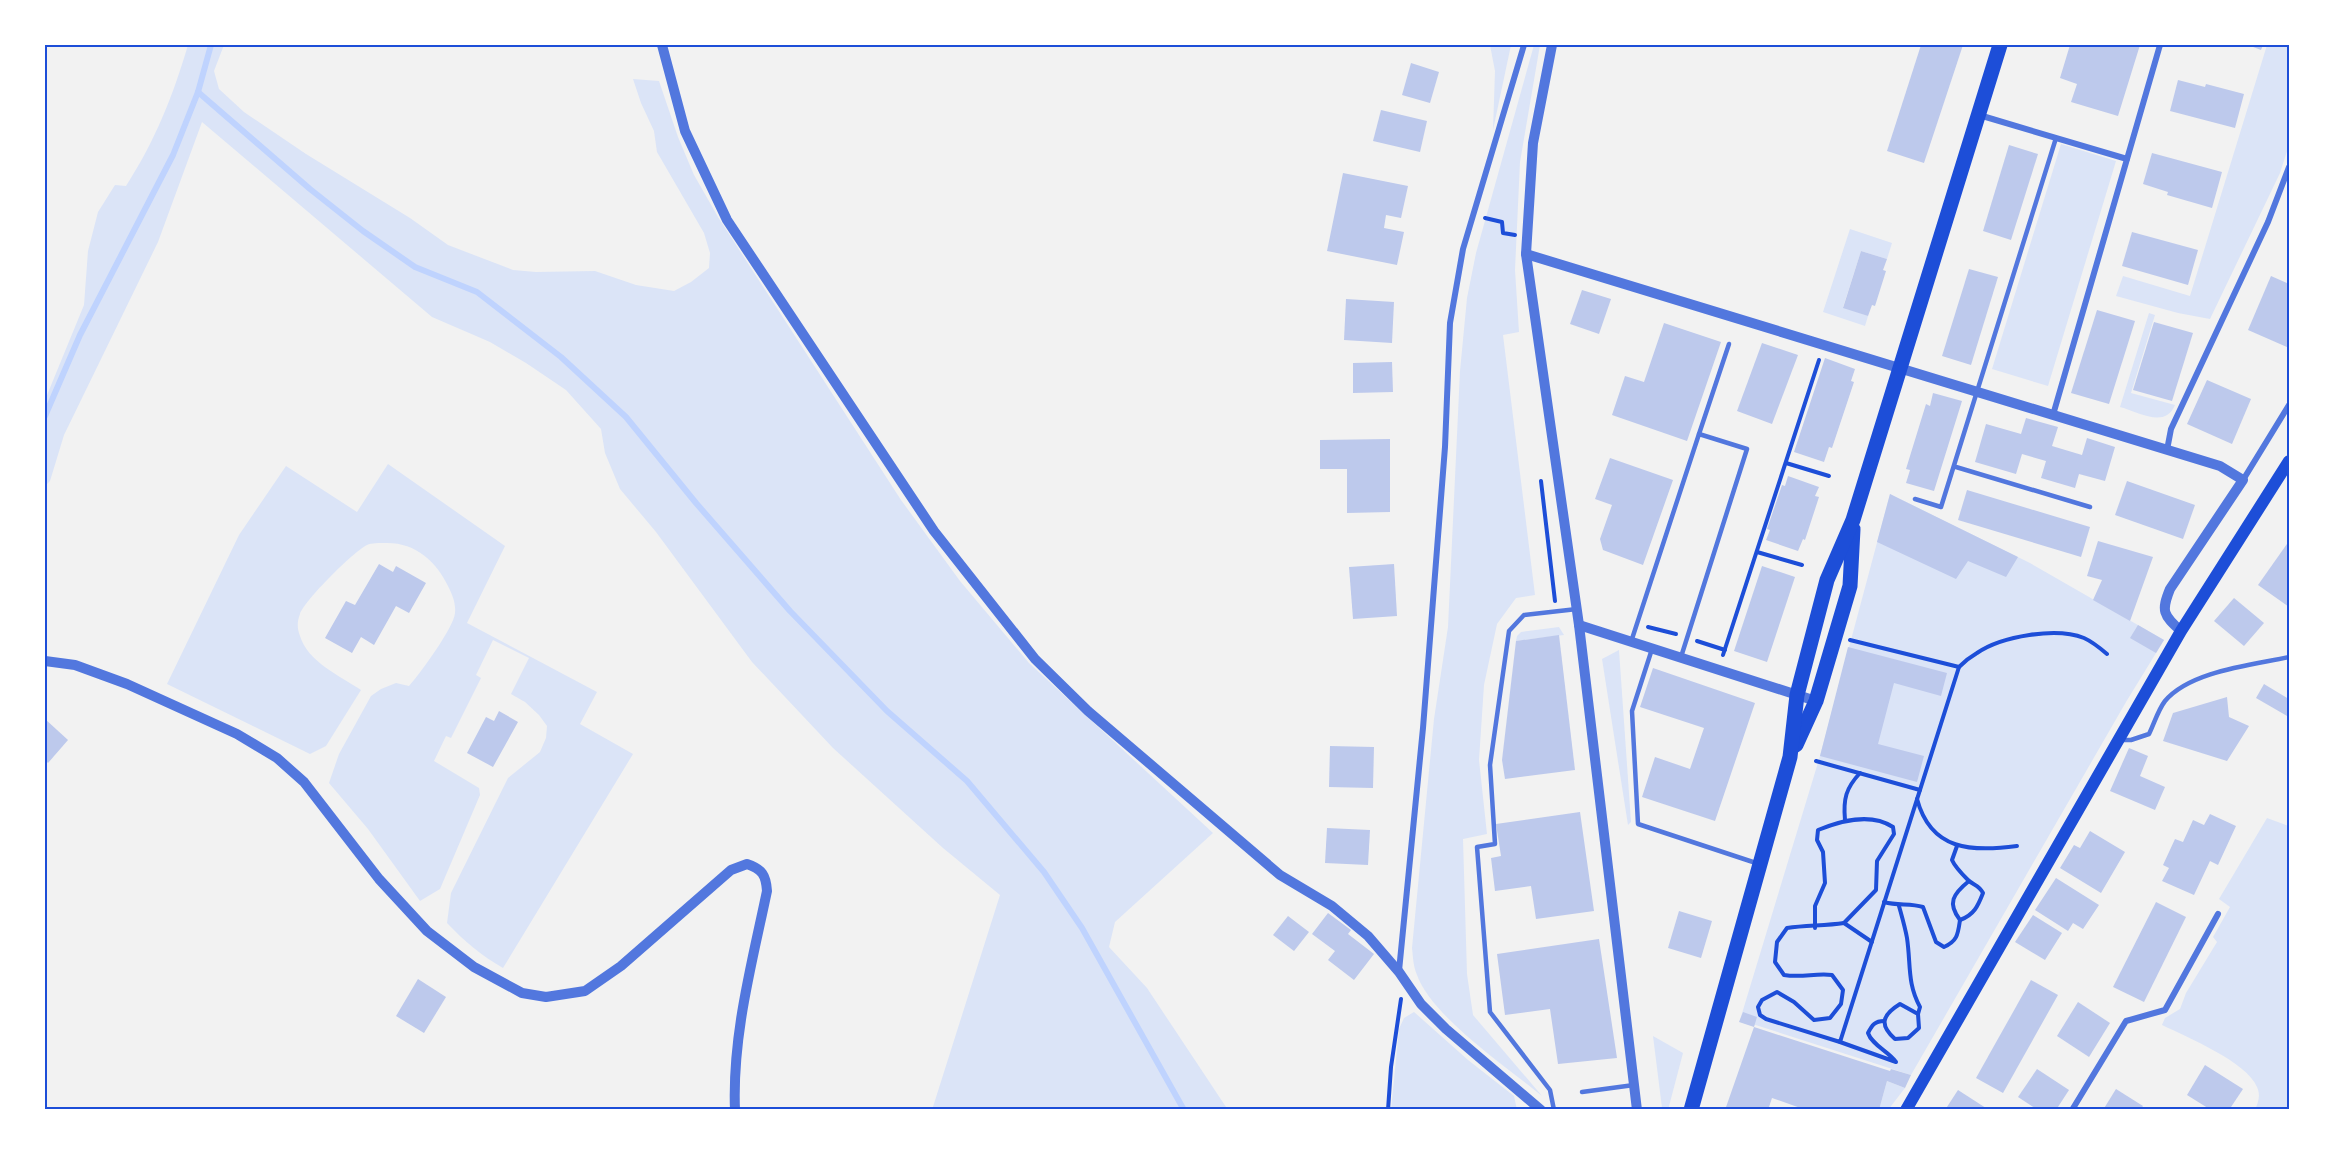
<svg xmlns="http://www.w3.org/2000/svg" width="2334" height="1155" viewBox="0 0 2334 1155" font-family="'PT Serif',serif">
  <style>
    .green { fill: #dbe4f7 }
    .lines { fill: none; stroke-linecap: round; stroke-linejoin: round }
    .stream { stroke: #bfd3fe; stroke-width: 6 }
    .building { fill: #bdc9ec }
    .path { stroke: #1d4ed8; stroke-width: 4 }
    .service { stroke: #5277de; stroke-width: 4.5 }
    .minor { stroke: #5277de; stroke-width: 6 }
    .tertiary { stroke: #5277de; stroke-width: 10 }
    .secondary { stroke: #1d4ed8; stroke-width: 12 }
    .primary { stroke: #1d4ed8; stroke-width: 15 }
    .neatline { fill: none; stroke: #1d4ed8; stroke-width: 2 }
  </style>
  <rect width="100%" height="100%" fill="#f2f2f2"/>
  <g class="green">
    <path d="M188,45H224L214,71L219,89L244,112L306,154L410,218L448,245L513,270L536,272L595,271L636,285L674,291L691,282L709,268L710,253L704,233L657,152L654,131L641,103L633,79L659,81L678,137L694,175L718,217L901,500L960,581L1029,663L1213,833L1115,922L1109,947L1147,988L1228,1110H932L1000,895L943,848L833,748L752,662L656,532L620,489L605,453L601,429L566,390L526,363L490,342L432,317L202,122L158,242L64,435L50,481L45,486V400L84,305L88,251L98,212L115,185L126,186C155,141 173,96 188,45Z"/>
    <path d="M1490,45H1511L1493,130L1495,71Z"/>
    <path d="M1534,45H1540L1520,162L1515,270L1519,332L1503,335L1535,595L1516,598L1497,624L1484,685L1479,760L1487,834L1463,839L1467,974L1473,1015L1542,1096C1507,1067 1432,1017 1417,975C1413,966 1413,956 1412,948L1434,719L1448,627L1460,371L1467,298L1476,253Z"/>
    <path d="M2267,45H2289V145L2280,173L2210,319L2178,313L2116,296L2123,276L2190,296Z"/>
    <path d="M2061,144L2116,161L2048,386L1992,369Z"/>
    <path d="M1850,229L1892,243L1887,259L1861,251L1843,307L1868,316L1865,326L1823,312Z"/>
    <path d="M2149,313L2155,315L2131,393L2175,405C2165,429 2139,412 2120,407Z"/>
    <path d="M388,464L505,546L467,623L597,692L580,724L633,754L503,968C482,956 464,941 447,923L451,893L508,778L540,752L546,738L547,726L539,715L525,702L511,694L529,658L493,640L476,675L481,678L451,738L446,736L434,761L479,788L480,795L440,889L420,901L368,829L329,783L339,754L371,696L381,689L396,683L409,686C420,674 454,627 455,613C456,603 452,594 448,586C436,561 415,542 385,543C380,543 371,543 367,545C353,552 305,600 300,614C297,621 297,629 300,636C308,662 340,676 361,690L326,746L310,754L167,684L239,535L286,466L357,512Z"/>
    <path d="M1890,494L2030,563L2164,640L2126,702L1911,1075L1740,1020L1820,756Z"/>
    <path d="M1559,627L1564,635L1516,641L1517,636L1521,632Z"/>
    <path d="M1619,650L1631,822L1628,825L1602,659Z"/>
    <path d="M2267,818L2289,826V1110H2255C2258,1102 2261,1096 2257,1087C2247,1062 2187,1037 2162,1025L2165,1018L2180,1009L2186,993L2217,942L2213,937L2230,907L2219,899Z"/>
    <path d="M1414,1012L1468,1060L1514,1096L1517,1110H1391L1399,1029L1404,1018Z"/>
    <path d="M1653,1036L1683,1053L1668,1110H1663L1662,1108Z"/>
    <path d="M1887,1081L1905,1088L1888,1110H1879Z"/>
  </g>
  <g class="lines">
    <g class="stream">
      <path d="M198,92L310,189L363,231L415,267L477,292L561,357L626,417L696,503L790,611L887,711L967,781L1044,872L1082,928L1184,1110"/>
      <path d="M45,416L80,335L173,155L198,92L211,45"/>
    </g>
  </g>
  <g class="building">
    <path d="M1921,45H1963L1924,163L1887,151Z"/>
    <path d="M2070,45H2140L2118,116L2071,102L2077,84L2060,78Z"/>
    <path d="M2248,45H2263L2261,50Z"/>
    <path d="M1411,63L1439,72L1430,103L1402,95Z"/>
    <path d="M2178,80L2205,87L2206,84L2244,94L2235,128L2170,111Z"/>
    <path d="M1381,110L1427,121L1420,152L1373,141Z"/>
    <path d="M2009,145L2038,154L2011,240L1983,231Z"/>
    <path d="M2152,153L2222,172L2212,208L2167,195L2168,192L2143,184Z"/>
    <path d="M1343,173L1408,186L1401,218L1386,215L1384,228L1404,232L1397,265L1327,251Z"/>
    <path d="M2132,232L2198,250L2188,285L2122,266Z"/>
    <path d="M1861,251L1887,259L1883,270L1886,271L1875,306L1872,305L1868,316L1843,308Z"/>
    <path d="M1969,269L1998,277L1971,365L1942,356Z"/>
    <path d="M2271,276L2289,284V348L2248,330Z"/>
    <path d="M1582,290L1611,299L1599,334L1570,324Z"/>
    <path d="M1346,299L1394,302L1392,343L1344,340Z"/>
    <path d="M2097,310L2135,321L2109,404L2071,393Z"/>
    <path d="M2154,322L2193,333L2172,401L2133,390Z"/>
    <path d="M1664,323L1721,342L1687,441L1612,415L1625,376L1644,382Z"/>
    <path d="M1762,343L1798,355L1772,424L1737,411Z"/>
    <path d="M1825,358L1855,369L1851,381L1854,382L1832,448L1829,447L1824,462L1794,452Z"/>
    <path d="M1392,362L1393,392L1353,393V363Z"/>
    <path d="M2207,380L2251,399L2232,444L2187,424Z"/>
    <path d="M1933,393L1962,401L1934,491L1906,483L1910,470L1906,469L1926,404L1930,406Z"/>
    <path d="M2026,418L2058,427L2052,446L2082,455L2087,438L2115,447L2105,481L2079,474L2075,488L2041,478L2046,461L2022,454L2016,474L1975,462L1986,424L2021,434Z"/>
    <path d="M1390,439V512L1347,513V469H1320V440Z"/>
    <path d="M1610,458L1673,480L1643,565L1603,550L1600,539L1612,505L1595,499Z"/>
    <path d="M1788,476L1819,487L1815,496L1819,497L1805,540L1803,539L1798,551L1766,540L1770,530L1767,529L1782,485L1785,486Z"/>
    <path d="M2127,481L2195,505L2183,539L2115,515Z"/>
    <path d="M1967,490L2090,527L2081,557L1958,520Z"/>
    <path d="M1890,494L1900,499L2018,557L2006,577L1968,561L1956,579L1877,542Z"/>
    <path d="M2098,541L2153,557L2130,621L2093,600L2102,580L2087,576Z"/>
    <path d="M2289,541V607L2258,585Z"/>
    <path d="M379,564L393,572L396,566L426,583L409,613L396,606L374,645L361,637L352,653L325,638L346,601L355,605Z"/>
    <path d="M1394,564L1397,616L1353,619L1349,567Z"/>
    <path d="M1762,566L1795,577L1767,662L1734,651Z"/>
    <path d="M2234,598L2264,623L2244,646L2214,621Z"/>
    <path d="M2138,625L2164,640L2156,653L2130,638Z"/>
    <path d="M1559,635L1575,770L1505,779L1502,760L1516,641Z"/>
    <path d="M1848,647L1947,673L1941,696L1894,683L1878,744L1924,756L1917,782L1820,756Z"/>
    <path d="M1653,668L1755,703L1715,821L1642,797L1655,757L1690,769L1704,728L1640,707Z"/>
    <path d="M2264,684L2289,699V717L2256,698Z"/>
    <path d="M2227,697L2229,717L2249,726L2227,761L2163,741L2173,713Z"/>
    <path d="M499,711L518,722L493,767L467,753L486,717L494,721Z"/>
    <path d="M45,719L68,740L48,763L45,760Z"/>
    <path d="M1330,746L1374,747L1373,788L1329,787Z"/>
    <path d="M2129,748L2148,756L2140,776L2165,787L2155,810L2110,791Z"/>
    <path d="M1580,812L1594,911L1536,919L1531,886L1495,891L1491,858L1501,856L1496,824Z"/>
    <path d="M2210,814L2236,826L2218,865L2210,861L2194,895L2162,881L2169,868L2163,865L2175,839L2183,842L2193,820L2204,825Z"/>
    <path d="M1327,828L1370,830L1368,865L1325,863Z"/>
    <path d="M2090,831L2125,852L2101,893L2060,868L2074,845L2080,848Z"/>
    <path d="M2056,878L2099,905L2083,929L2073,923L2068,931L2035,910Z"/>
    <path d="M2156,902L2186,917L2144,1002L2113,987Z"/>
    <path d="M1679,911L1712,921L1701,958L1668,948Z"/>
    <path d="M1328,913L1351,930L1348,934L1374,954L1354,980L1328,960L1335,951L1312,934Z"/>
    <path d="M2033,915L2062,933L2045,960L2015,942Z"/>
    <path d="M1288,916L1309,932L1294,951L1273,935Z"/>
    <path d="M1599,939L1617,1058L1558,1064L1550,1009L1505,1015L1497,954Z"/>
    <path d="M418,979L446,997L424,1033L396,1016Z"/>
    <path d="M2031,980L2058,995L2003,1093L1976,1078Z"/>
    <path d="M2078,1002L2110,1023L2089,1057L2057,1036Z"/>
    <path d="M1743,1012L1757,1017L1754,1027L1739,1022Z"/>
    <path d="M1754,1027L1890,1071L1891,1069L1911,1075L1905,1088L1887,1081L1879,1110H1806L1772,1098L1768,1110H1725Z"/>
    <path d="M2205,1065L2243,1089L2229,1110H2211L2187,1095Z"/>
    <path d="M2037,1069L2069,1090L2056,1110H2038L2018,1097Z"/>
    <path d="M2116,1089L2143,1106L2140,1110H2103Z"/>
    <path d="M1958,1090L1989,1110H1945Z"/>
  </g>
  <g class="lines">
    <g class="path">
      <path d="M1485,218L1502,222L1503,233L1515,235"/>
      <path d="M1786,463L1829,476"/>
      <path d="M1541,481L1555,601"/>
      <path d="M1757,552L1802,565"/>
      <path d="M1648,627L1676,634"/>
      <path d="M1697,641L1725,650"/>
      <path d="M1723,655L1819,360"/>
      <path d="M1959,667C1964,662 1970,657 1977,653C2002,636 2056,627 2084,638C2093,642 2100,648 2107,654"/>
      <path d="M1816,761L1920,790"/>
      <path d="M1917,799C1931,851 1972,852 2017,846"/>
      <path d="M1845,820C1843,799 1846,788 1860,773"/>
      <path d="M1957,846L1952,860C1955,867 1962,874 1968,880C1973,885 1979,885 1983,893C1978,906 1974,915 1960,920C1947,903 1953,894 1969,881"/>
      <path d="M1884,902C1898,906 1910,903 1923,907L1936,942L1944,947C1958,941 1958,933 1960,920"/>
      <path d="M1899,906C1902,917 1905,927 1907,938C1911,965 1907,983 1920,1007L1918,1014L1900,1004C1882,1015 1879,1025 1895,1039L1908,1038L1919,1028L1918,1014"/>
      <path d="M1844,923C1824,926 1806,925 1787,928L1777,942L1775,962L1784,975C1802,978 1815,973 1832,975L1843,990L1841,1004L1830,1018L1814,1020L1794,1002L1777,992L1762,1000L1758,1007L1760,1015L1766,1019L1840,1042L1959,667L1850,640"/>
      <path d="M1815,928V906L1825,883L1823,852L1817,840L1818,830C1840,821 1870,812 1893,827L1894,834L1877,861L1876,890L1844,923L1872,942"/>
      <path d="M1840,1042L1896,1062C1888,1051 1872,1045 1868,1033C1872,1025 1875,1021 1884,1021"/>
      <path d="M1388,1110L1391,1067L1401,999"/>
    </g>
    <g class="service">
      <path d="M1699,434L1729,344"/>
      <path d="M1956,467L2090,507"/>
      <path d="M1915,499L1941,507L2056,138"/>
      <path d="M1631,642L1699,434L1747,449L1681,657"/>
      <path d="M1652,649L1632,711L1638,824L1756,863"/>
      <path d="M2120,740H2131L2149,734C2154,724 2158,710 2165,701C2190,671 2252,665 2289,657"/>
      <path d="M1582,1092L1634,1085"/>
      <path d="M1554,1110L1550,1090L1490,1012L1477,847L1495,844L1490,765L1509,631L1524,615L1577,609"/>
    </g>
    <g class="minor">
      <path d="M1979,115L2127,159"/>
      <path d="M2053,415L2160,45"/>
      <path d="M2167,450L2171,429L2268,222L2289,167"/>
      <path d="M2243,480L2289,405"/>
      <path d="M1399,971L1423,728L1445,447L1450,323L1463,249L1524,45"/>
      <path d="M2072,1110L2126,1021L2165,1010L2218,914"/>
    </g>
    <g class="tertiary">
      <path d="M662,45L685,131L727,220L934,531L1035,659L1088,711L1280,875L1332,906L1368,936L1399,972L1421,1004L1446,1029L1541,1110"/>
      <path d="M1552,45L1533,143L1526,254L1579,625L1637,1110"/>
      <path d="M1526,254L2220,466L2243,480L2170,589C2161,611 2163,615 2181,631"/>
      <path d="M1579,625L1816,701"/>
      <path d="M45,661L75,665L127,684L237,734L277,758L304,782L379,879L427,931L474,967L522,993L546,997L585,991L621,966L731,870L747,864C762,869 766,875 767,891C752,963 732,1036 735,1110"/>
    </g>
    <path class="secondary" d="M1906,1110L2181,631L2289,461"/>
    <g class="primary">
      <path d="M1796,745L1816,701L1850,586L1853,529"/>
      <path d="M1691,1110L1790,757L1797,695L1827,580L1853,520L2000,45"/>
    </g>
  </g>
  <rect width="2334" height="1155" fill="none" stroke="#ffffff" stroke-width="93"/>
  <rect x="46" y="46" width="2242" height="1062" class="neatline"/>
</svg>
